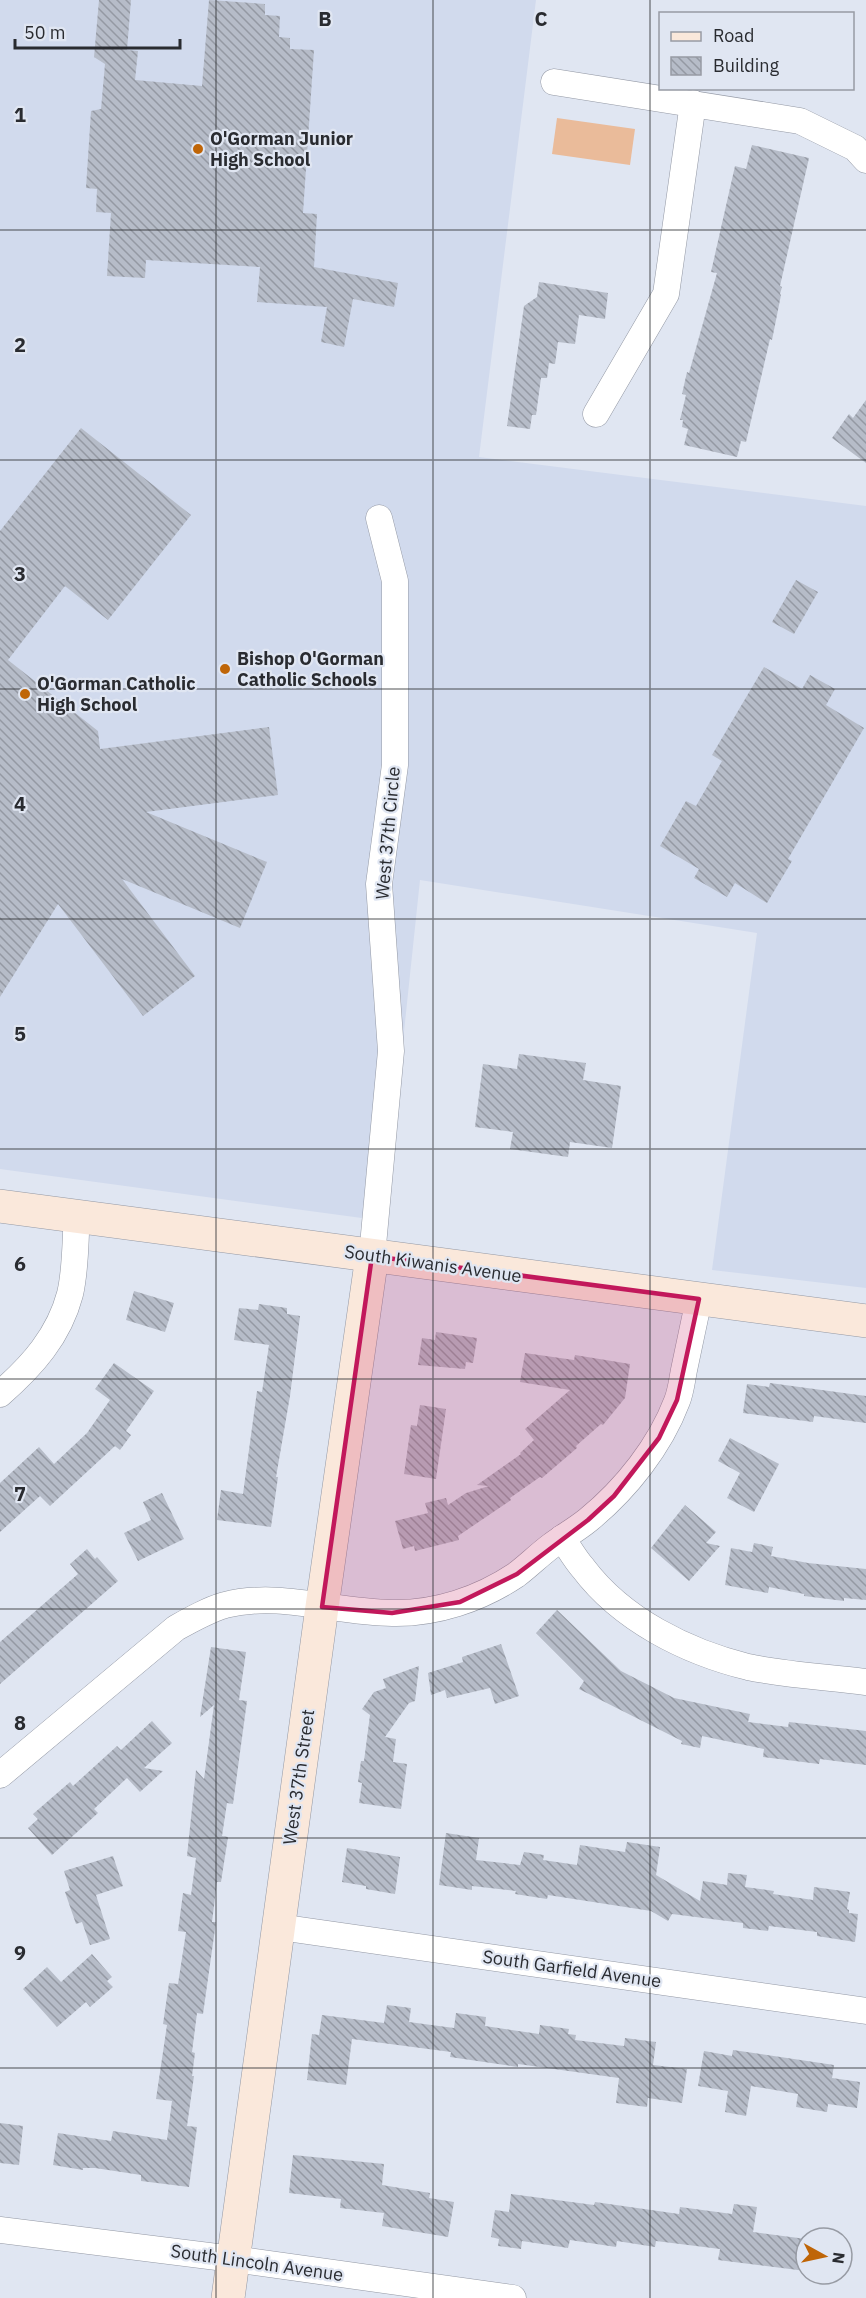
<svg xmlns="http://www.w3.org/2000/svg" width="866" height="2298" viewBox="0 0 866 2298" font-family="'IBM Plex Sans',sans-serif">
  <style>
    .built { fill: #d1daed }
    .pitch { fill: #eabb9a }
    .building { fill: url(#building-back-hatch) }
    .lines { fill: none; stroke-linecap: round; stroke-linejoin: round }
    .street-casing { stroke: #9398a4; stroke-width: 27 }
    .secondary-casing { stroke: #9398a4; stroke-width: 34 }
    .street { stroke: #fff; stroke-width: 26 }
    .secondary { stroke: #fae8db; stroke-width: 33 }
    .marked { fill: #c2185b; fill-opacity: 0.2; stroke: #c2185b; stroke-width: 4.5; stroke-linejoin: round }
    .grid { fill: none; stroke: #292b30; stroke-width: 1.5; stroke-opacity: 0.55 }
    .poi-dot { fill: #bf6507; stroke: #e0e6f2; stroke-width: 2 }
    .labels { text-anchor: middle; stroke-width: 4.5; stroke-linejoin: round; paint-order: stroke }
    .poi-label { font-size: 18px; font-weight: bold; fill: #292b30; stroke: #e0e6f2; text-anchor: start }
    .street-label { font-size: 18px; fill: #292b30; stroke: #e0e6f2 }
    .grid-label { font-size: 20px; text-anchor: middle; font-weight: bold; fill: #292b30; stroke: #e0e6f2; stroke-width: 4.5; stroke-linejoin: round; paint-order: stroke }
  </style>
  <defs>
    <pattern id="building-back-hatch" width="6" height="6" patternUnits="userSpaceOnUse" patternTransform="scale(1.5)"><rect width="6" height="6" fill="#b6bcc8"/><path d="M-1 5l2 2M0 0l6 6M5-1l2 2" fill="none" stroke="#9499a3"/></pattern>
  </defs>
  <rect width="100%" height="100%" fill="#e0e6f2"/>
  <path class="built" d="M0,0H536L479,457L866,506V1288L712,1270L757,933L420,880L384,1221L0,1169Z"/>
  <path class="pitch" d="M557,118L635,129L630,165L552,154Z"/>
  <g class="building">
    <path d="M99,0H131L127,50L138,51L135,80L202,86L209,0L265,4V15L280,16L279,37L290,38V49L314,50L303,213L317,214L314,267L398,283L394,307L353,299L344,347L321,342L327,307L257,302L260,267L146,260L145,278L107,276L111,213L96,212L97,189L86,188L91,111L101,109L105,64L94,57Z"/>
    <path d="M752,145L809,158L780,286L782,287L780,294L781,295L772,340L770,339L746,442L741,441L737,457L684,445L688,429L682,427L683,420H680L686,395L682,394L687,372L689,373L717,273L711,272L735,166L746,169Z"/>
    <path d="M539,282L608,293L605,319L579,315L575,344L558,342L555,364L549,363L547,378H541L536,415H532L530,429L507,426L524,306L537,297Z"/>
    <path d="M866,400V463L832,438L849,414L853,418Z"/>
    <path d="M81,428L191,515L108,620L65,586L8,660L98,731L100,749L269,727L278,795L146,812L267,862L240,928L122,879L195,976L143,1016L58,904L0,997V531Z"/>
    <path d="M796,580L818,592L794,634L772,622Z"/>
    <path d="M764,667L802,689L810,675L835,689L826,705L864,728L788,859L792,861L767,903L735,883L727,897L694,878L699,869L660,846L686,801L696,806L722,761L712,755Z"/>
    <path d="M519,1054L586,1063L583,1080L621,1086L612,1148L570,1142L568,1157L510,1149L513,1132L475,1127L483,1064L517,1069Z"/>
    <path d="M134,1291L174,1303L165,1332L126,1320Z"/>
    <path d="M259,1304L287,1308V1314L300,1316L290,1396L276,1477H278L271,1527L217,1520L221,1490L243,1494L257,1391L262,1392L269,1345L234,1340L239,1308L258,1310Z"/>
    <path d="M436,1332L477,1338L473,1363L466,1362L465,1369L418,1365L422,1338L435,1340Z"/>
    <path d="M525,1353L574,1360L575,1355L630,1364L625,1398L603,1425L601,1424L576,1446L577,1448L542,1478L540,1477L510,1498L511,1500L458,1536L459,1540L415,1551L414,1546L403,1549L395,1521L428,1513L425,1503L446,1498L448,1505L466,1493L489,1486L477,1485L521,1454L520,1453L534,1440L525,1429L570,1390L520,1382Z"/>
    <path d="M114,1363L154,1391L126,1431L131,1435L120,1450L115,1446L50,1506L40,1496L0,1532V1483L39,1447L54,1464L87,1433L110,1400L95,1389Z"/>
    <path d="M770,1383L866,1396V1423L814,1416L813,1422L743,1413L747,1384L769,1387Z"/>
    <path d="M420,1405L446,1409L436,1479L404,1474L411,1425L417,1426Z"/>
    <path d="M730,1438L779,1464L754,1512L727,1498L740,1473L718,1461Z"/>
    <path d="M162,1493L184,1539L138,1561L124,1533L151,1520L143,1502Z"/>
    <path d="M685,1505L716,1532L706,1543L720,1546L689,1581L651,1548Z"/>
    <path d="M754,1543L773,1547L771,1556L808,1563L866,1569V1600L844,1598V1601L804,1596V1594L769,1587L768,1593L725,1585L731,1548L752,1552Z"/>
    <path d="M87,1549L95,1559L97,1557L118,1581L0,1684V1642L78,1574L70,1564Z"/>
    <path d="M557,1610L621,1671L674,1698L750,1714L748,1722L788,1727L789,1722L866,1731V1765L820,1759L819,1764L763,1757L764,1749L702,1736L700,1748L681,1744L682,1741L579,1689L584,1681L536,1633Z"/>
    <path d="M501,1644L519,1696L495,1704L490,1688L447,1698L445,1690L431,1695L428,1673L463,1662L462,1657Z"/>
    <path d="M211,1647L246,1652L239,1700L247,1701L233,1804L227,1803L222,1836L228,1837L221,1882H217L212,1922H216L203,2014L197,2013L192,2052L195,2053L192,2076H194L187,2126L197,2127L189,2187L141,2181V2175L95,2168H83V2170L53,2165L58,2133L111,2141L113,2131L167,2140L172,2101L156,2099L167,2025L163,2024L169,1983L178,1984L186,1932L178,1931L183,1893L191,1895L196,1858L187,1856L196,1770L204,1779L214,1705L200,1717Z"/>
    <path d="M419,1666L415,1701L409,1703L385,1737L396,1739L393,1762L407,1764L401,1809L359,1803L362,1783L358,1782L361,1761H364L370,1715L362,1709L374,1692L386,1688L383,1679Z"/>
    <path d="M152,1721L172,1743L144,1768L163,1771L140,1792L127,1778L94,1809L98,1813L52,1855L28,1828L38,1819L33,1814L70,1782L73,1786L117,1746L121,1750Z"/>
    <path d="M446,1833L479,1838L476,1860L520,1865L524,1852L544,1855L543,1860L577,1865L580,1845L625,1852L627,1842L660,1847L656,1875L700,1901L703,1881L727,1885L728,1873L747,1875L745,1887L774,1891L773,1894L813,1900L814,1887L850,1892L847,1909L849,1910V1913L858,1914L855,1942L817,1936V1932L769,1926L768,1931L743,1928V1923L672,1914L668,1921L651,1911L548,1895L547,1899L515,1894L516,1891L472,1886V1890L439,1885Z"/>
    <path d="M347,1848L400,1857L395,1894L366,1889V1886L342,1882Z"/>
    <path d="M113,1856L123,1886L96,1895L110,1939L90,1945L82,1922L76,1924L65,1892L70,1890L64,1871Z"/>
    <path d="M92,1954L112,1977L107,1981L113,1987L90,2007L86,2002L57,2027L23,1989L47,1967L61,1982Z"/>
    <path d="M387,2005L411,2008L409,2022L454,2028L456,2013L486,2017L485,2026L539,2034L540,2025L569,2029L568,2034L576,2035L575,2040L624,2046L625,2038L656,2042L653,2065L687,2069L682,2103L648,2098L647,2107L616,2103L619,2078L518,2064V2067L450,2057L451,2052L352,2039L346,2085L307,2080L312,2034L319,2035L322,2015L384,2023Z"/>
    <path d="M733,2050L834,2065L832,2078L860,2082L857,2108L828,2104L827,2112L796,2107L798,2094L751,2086L746,2116L725,2112L728,2091L698,2086L704,2051L732,2056Z"/>
    <path d="M0,2123L23,2126L19,2165L0,2163Z"/>
    <path d="M293,2155L384,2164L382,2185L430,2193L429,2198L454,2202L448,2237L382,2226L384,2213L340,2208L341,2199L289,2193Z"/>
    <path d="M511,2194L594,2205L595,2202L679,2214L680,2207L732,2214L734,2204L757,2207L753,2232L806,2239V2271L718,2260L720,2249L656,2241L655,2247L617,2241L616,2247L570,2240L568,2248L522,2241L521,2249L498,2246L499,2239L491,2237L495,2210L509,2212Z"/>
  </g>
  <g class="lines">
    <defs>
      <g id="street">
        <path d="M554,82L800,121L855,148L866,160"/>
        <path d="M596,414L666,294L693,103"/>
        <path d="M372,1256L391,1051L379,884L395,765V581L379,518"/>
        <path d="M0,1394C32,1366 59,1336 70,1294C76,1269 75,1241 77,1216"/>
        <path d="M562,1538C569,1548 575,1559 583,1568C622,1620 687,1652 748,1667C786,1675 827,1677 866,1682"/>
        <path d="M0,1775L176,1628C192,1619 208,1610 225,1605C280,1591 337,1613 392,1613C436,1614 480,1599 516,1575C528,1566 539,1555 551,1546C563,1537 577,1529 588,1520C626,1489 660,1446 677,1401C681,1391 682,1380 684,1370C689,1346 694,1322 699,1299"/>
        <path d="M279,1927L866,2011"/>
        <path d="M0,2230L233,2259L513,2298"/>
      </g>
      <g id="secondary">
        <path d="M0,1206L866,1321"/>
        <path d="M228,2298L322,1607L372,1256"/>
      </g>
    </defs>
    <use href="#street" class="street-casing"/>
    <use href="#secondary" class="secondary-casing"/>
    <use href="#street" class="street"/>
    <use href="#secondary" class="secondary"/>
  </g>
  <path class="marked" d="M372,1256L699,1299L677,1400L659,1438L614,1496L588,1520L517,1574L460,1602L392,1613L322,1607Z"/>
  <path class="grid" d="M216,0V2298M433,0V2298M650,0V2298M0,230H866M0,460H866M0,689H866M0,919H866M0,1149H866M0,1379H866M0,1609H866M0,1838H866M0,2068H866"/>
  <g class="poi-dot">
    <circle cx="198" cy="149" r="6"/>
    <circle cx="225" cy="669" r="6"/>
    <circle cx="25" cy="694" r="6"/>
  </g>
  <g class="labels">
    <g class="poi-label">
      <text x="210" y="145">O'Gorman Junior<tspan x="210" dy="21">High School</tspan></text>
      <text x="237" y="665">Bishop O'Gorman<tspan x="237" dy="21">Catholic Schools</tspan></text>
      <text x="37" y="690">O'Gorman Catholic<tspan x="37" dy="21">High School</tspan></text>
    </g>
    <g class="street-label">
      <text transform="translate(388 833) rotate(-85)" y="6">West 37th Circle</text>
      <text transform="translate(433 1264) rotate(8)" y="6">South Kiwanis Avenue</text>
      <text transform="translate(299 1777) rotate(-82)" y="6">West 37th Street</text>
      <text transform="translate(572 1969) rotate(8)" y="6">South Garfield Avenue</text>
      <text transform="translate(257 2263) rotate(8)" y="6">South Lincoln Avenue</text>
    </g>
  </g>
  <g class="grid-label">
    <text x="325" y="26">B</text>
    <text x="541" y="26">C</text>
    <text x="20" y="122">1</text>
    <text x="20" y="352">2</text>
    <text x="20" y="581">3</text>
    <text x="20" y="811">4</text>
    <text x="20" y="1041">5</text>
    <text x="20" y="1271">6</text>
    <text x="20" y="1501">7</text>
    <text x="20" y="1730">8</text>
    <text x="20" y="1960">9</text>
  </g>
  <rect x="659" y="12" width="195" height="78" fill="#e0e6f2" stroke="#979ba4" stroke-width="1.5"/>
  <rect x="671" y="32" width="30" height="9" fill="#fae8db" stroke="#979ba4" stroke-width="1.5"/>
  <text x="713" y="42" font-size="18" fill="#292b30">Road</text>
  <rect x="671" y="57" width="30" height="18" fill="url(#building-back-hatch)" stroke="#979ba4" stroke-width="1.5"/>
  <text x="713" y="72" font-size="18" fill="#292b30">Building</text>
  <g transform="translate(824 2256) rotate(98)"><circle r="28" fill="#e0e6f2" stroke="#979ba4" stroke-width="1.5"/>
  <path d="M0-4.5L10 22L0 15L-10 22Z" fill="#bf6507"/>
  <text y="-9" font-size="16" font-weight="bold" text-anchor="middle" fill="#292b30">N</text>
  </g>
  <path d="M15 39v9h165v-9" fill="none" stroke="#292b30" stroke-width="3"/>
  <text x="24" y="39" font-size="18" fill="#292b30" stroke="#e0e6f2" stroke-width="4.5" paint-order="stroke">50 m</text>
</svg>
